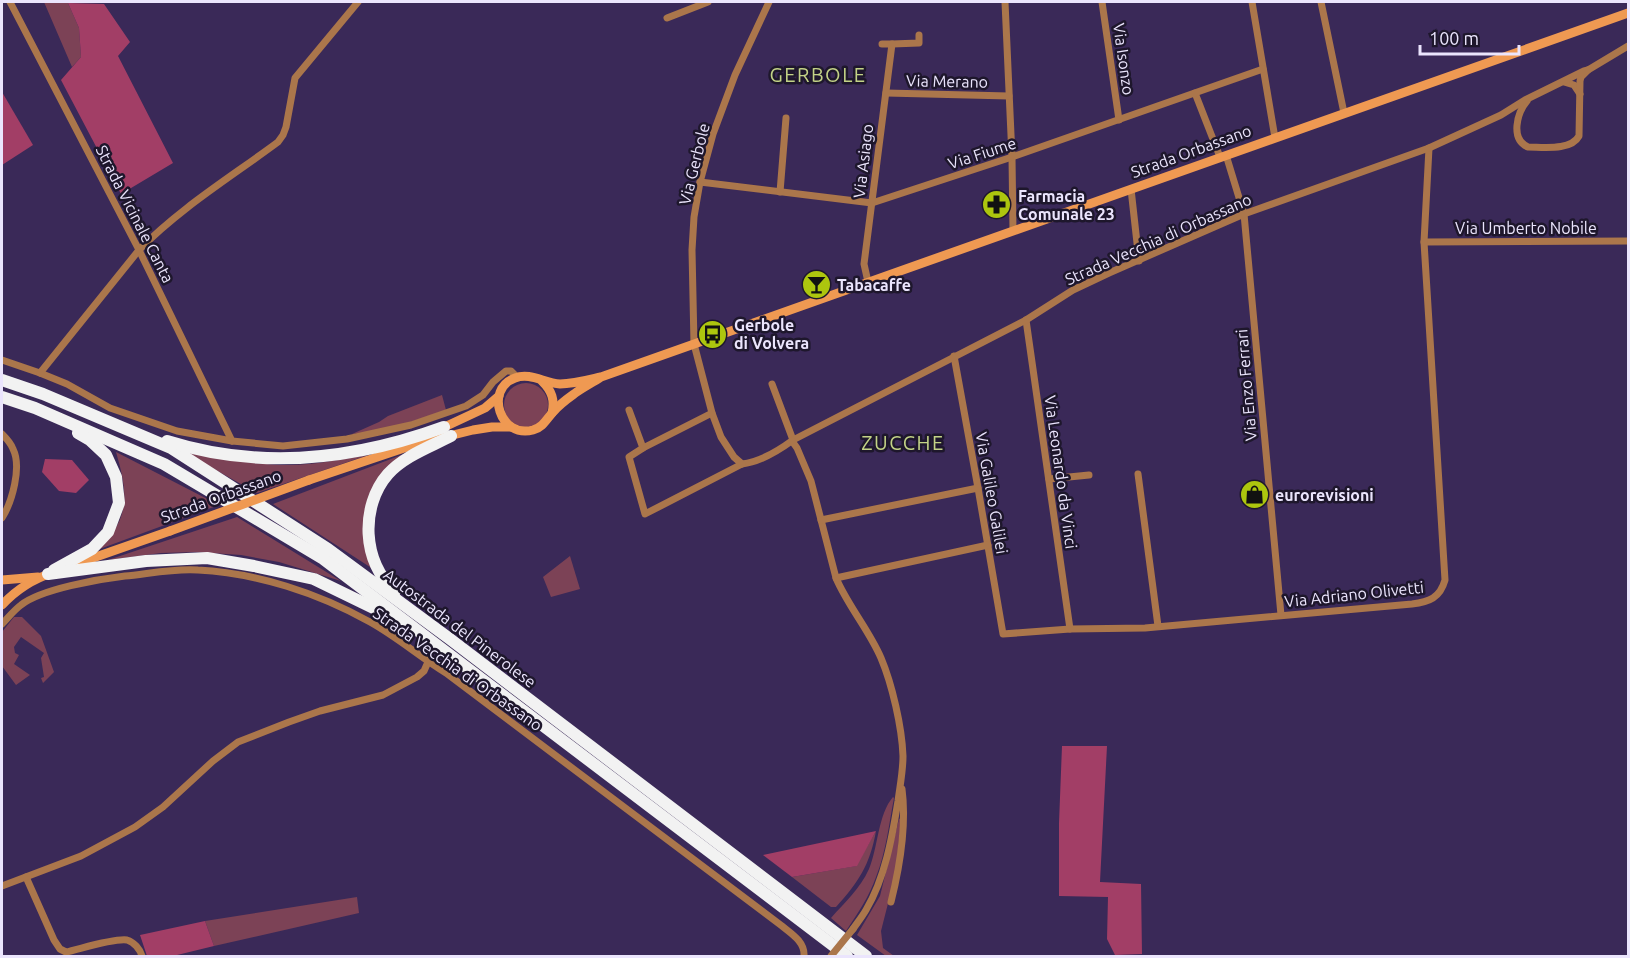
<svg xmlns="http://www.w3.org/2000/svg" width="1630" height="958" viewBox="0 0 1630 958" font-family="Ubuntu,sans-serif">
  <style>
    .green { fill: #7c4256 }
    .forest { fill: #a23e66 }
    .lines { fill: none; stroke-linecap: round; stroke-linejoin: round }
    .street { stroke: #ab764b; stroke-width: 7 }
    .secondary { stroke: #ef9952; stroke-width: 9 }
    .highway { stroke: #f2f2f2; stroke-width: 12 }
    .street-bridge { stroke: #ab764b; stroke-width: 7 }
    .secondary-bridge { stroke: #ef9952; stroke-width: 9 }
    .labels { text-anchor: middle; stroke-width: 5; stroke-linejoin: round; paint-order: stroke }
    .street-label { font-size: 16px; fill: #ebe5fd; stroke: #1e172c }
    .poi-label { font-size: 16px; font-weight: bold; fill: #ebe5fd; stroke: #1e172c; text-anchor: start }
    .quarter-label { font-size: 20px; letter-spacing: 1.5px; fill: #c3d387; stroke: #1e172c }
  </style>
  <rect width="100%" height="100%" fill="#3a2958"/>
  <g class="green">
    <path d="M44,2H68V3L79,28L81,57L72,67Z"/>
    <circle cx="526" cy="405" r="22"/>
    <path d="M442,395L446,410C415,421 385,431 352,434L379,422L388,416Z"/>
    <path d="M116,452L219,505L97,550C102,544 108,539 113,532C131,507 124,480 116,452Z"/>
    <path d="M190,453C222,458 255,465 288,465C315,465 342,459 368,455L257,493L189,455Z"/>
    <path d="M404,454L371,496L373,569L273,504Z"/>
    <path d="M237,517L341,581L279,562L241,555L196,552L161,553L108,560Z"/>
    <path d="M570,556L580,589L551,597L543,577Z"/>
    <path d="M14,617H22L41,636L54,672L43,683L41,678L44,677L41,658L44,653L21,637L14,647L15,653L19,655L14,664L30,675L16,685L2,666V632Z"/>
    <path d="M893,797L894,798C889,824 886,852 876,877C869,897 858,913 846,931L831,918C845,902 860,889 869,869C878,848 878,814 893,797Z"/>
    <path d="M901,818L896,872L881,931L883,948L894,956H886L857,935L880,896L899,819Z"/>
    <path d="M876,831C870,865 858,883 836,907H831L792,877L856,866Z"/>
    <path d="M357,897L359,913L214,946L205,921Z"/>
  </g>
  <g class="forest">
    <path d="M68,3L104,4L130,42L118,56L173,163L121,194L61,80L81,57L79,28Z"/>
    <path d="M2,92L33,145L2,165Z"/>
    <path d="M45,459L72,460L89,480L76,493L59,491L42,472Z"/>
    <path d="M1062,746H1107L1100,882L1141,884L1142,954L1115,955L1107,939L1108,897L1059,896V823Z"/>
    <path d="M876,831L857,866L792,877L763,855Z"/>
    <path d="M205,921L214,946L173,956H147L140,935Z"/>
  </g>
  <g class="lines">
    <g class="street">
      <path d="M10,2L139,250L232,441"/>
      <path d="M1005,2L1012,157L1013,231"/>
      <path d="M1102,2L1119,120"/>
      <path d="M1252,2L1275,138"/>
      <path d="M1321,2L1344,113"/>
      <path d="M667,18L708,2"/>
      <path d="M892,44L919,43V35"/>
      <path d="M1564,82L1574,85L1580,94"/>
      <path d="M886,93L1009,96"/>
      <path d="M1195,93L1220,157"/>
      <path d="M1527,101C1517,113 1510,139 1528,147C1543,147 1571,151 1579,136L1580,81L1581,77L1588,70"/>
      <path d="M1226,155L1244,214L1281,615"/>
      <path d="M700,182L872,203L1012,157L1263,69"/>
      <path d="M1131,189L1139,261"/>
      <path d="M780,192L786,118"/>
      <path d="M1424,242L1628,241"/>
      <path d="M868,282L864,264L892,44H882"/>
      <path d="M1026,320L1070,629"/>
      <path d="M954,356L978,488L1003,634L1070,629L1145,628L1412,604C1429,602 1440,598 1445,580L1424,242L1429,148"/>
      <path d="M2,360L40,373L67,384L110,408L177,431L232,441L283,446L347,439L411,425L466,406L483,395L493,382L506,371H511L517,377"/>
      <path d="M40,373L139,250C180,208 231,177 278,142L283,135L286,127L295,78L358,2"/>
      <path d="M772,384L793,440"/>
      <path d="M629,410L643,448"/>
      <path d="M712,413L643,448L629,457L645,514L742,464C760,462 778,451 793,440L1026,320L1073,290L1109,273L1244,214L1429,148L1501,115L1525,100L1584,71L1588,70L1628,46"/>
      <path d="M2,434C6,438 11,443 13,449C22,467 12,502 2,518"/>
      <path d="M792,441L797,448L811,481L836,578C848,606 869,630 881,658C892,684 902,727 903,756C903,771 900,786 898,801C892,838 885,878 866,910C862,917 857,923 853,929"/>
      <path d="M742,464L734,457L721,437L712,413L694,344L692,250L694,217L700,182L713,134L735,75L769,2"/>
      <path d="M1138,474L1158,626"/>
      <path d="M1049,479L1089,475"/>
      <path d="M821,520L978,488"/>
      <path d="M836,578L988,545"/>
      <path d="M2,624C8,618 14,610 21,605C41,589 99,579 125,576C147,574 176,568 198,570C257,573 318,593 370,622C397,637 420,657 446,673L782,926C792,934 805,942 804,956"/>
      <path d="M26,877L54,940L60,949L66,952C80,949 114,938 127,940C134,942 140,949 142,956"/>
      <path d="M2,886L81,856L135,827L163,807L213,761L238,742L289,722L320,711L383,695L417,677L424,671L428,662"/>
      <path d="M891,902C900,866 907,827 902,789"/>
    </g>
    <g class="secondary">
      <path d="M601,377C592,383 582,388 574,394C567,399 558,406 553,412C546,420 543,427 533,430C500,439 484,389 515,378C530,372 544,383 560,384C574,384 588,380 601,377L1628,13"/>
      <path d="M542,381C552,391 555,400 552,413"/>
      <path d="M438,430L485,408L499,396"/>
      <path d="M309,480L413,445L473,430L492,427H511"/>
      <path d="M70,566L170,531"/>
      <path d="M2,580L38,577"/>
      <path d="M2,605C16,590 33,579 52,573"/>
    </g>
    <g class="highway">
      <path d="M2,380L43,394L171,448L328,549L450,639L866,956"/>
      <path d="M2,397L35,408L164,464L322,558L847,956"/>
      <path d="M167,441C259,470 354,460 444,427"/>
      <path d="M54,570L92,549L108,532L119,503L116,477L106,455L90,440L78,433"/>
      <path d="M48,574L146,561L207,558L254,566L314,579L384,613"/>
      <path d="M395,591C362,563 360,506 388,474C404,456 430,447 451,436"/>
    </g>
    <path class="street-bridge" d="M831,956L853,929"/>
    <path class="secondary-bridge" d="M170,531L309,480"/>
  </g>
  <defs>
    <symbol id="pharmacy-disc" viewBox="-11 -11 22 22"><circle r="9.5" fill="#adc60e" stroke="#1e172c"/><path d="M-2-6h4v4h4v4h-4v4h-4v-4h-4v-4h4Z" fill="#111"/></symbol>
    <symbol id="bar-disc" viewBox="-11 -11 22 22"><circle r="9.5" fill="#adc60e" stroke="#1e172c"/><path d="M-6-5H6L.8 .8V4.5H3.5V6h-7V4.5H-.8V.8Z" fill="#111"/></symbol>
    <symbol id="bus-disc" viewBox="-11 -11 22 22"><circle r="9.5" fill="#adc60e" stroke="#1e172c"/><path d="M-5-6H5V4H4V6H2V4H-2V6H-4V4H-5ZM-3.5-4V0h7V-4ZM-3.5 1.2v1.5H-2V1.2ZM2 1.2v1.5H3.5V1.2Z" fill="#111"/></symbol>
    <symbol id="shop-disc" viewBox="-11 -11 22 22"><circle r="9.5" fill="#adc60e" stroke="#1e172c"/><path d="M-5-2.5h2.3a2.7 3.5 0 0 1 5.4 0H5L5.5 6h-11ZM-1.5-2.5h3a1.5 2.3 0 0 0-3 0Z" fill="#111"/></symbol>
  </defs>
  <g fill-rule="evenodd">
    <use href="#pharmacy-disc" x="980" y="188" width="33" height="33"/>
    <use href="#bar-disc" x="800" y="268" width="33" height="33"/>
    <use href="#bus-disc" x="696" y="318" width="33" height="33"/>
    <use href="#shop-disc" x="1238" y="478" width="33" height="33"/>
  </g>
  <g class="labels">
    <g class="street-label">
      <text transform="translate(1124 59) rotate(82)" y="6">Via Isonzo</text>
      <text transform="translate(947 81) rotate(1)" y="6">Via Merano</text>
      <text transform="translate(1191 151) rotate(-20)" y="6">Strada Orbassano</text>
      <text transform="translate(982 153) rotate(-18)" y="6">Via Fiume</text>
      <text transform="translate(863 161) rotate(-83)" y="6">Via Asiago</text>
      <text transform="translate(694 164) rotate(-76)" y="6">Via Gerbole</text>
      <text transform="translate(135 214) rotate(63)" y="6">Strada Vicinale Canta</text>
      <text x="1526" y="234">Via Umberto Nobile</text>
      <text transform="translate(1158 239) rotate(-24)" y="6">Strada Vecchia di Orbassano</text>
      <text transform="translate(1246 385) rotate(-95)" y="6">Via Enzo Ferrari</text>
      <text transform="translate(1061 472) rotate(82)" y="6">Via Leonardo da Vinci</text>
      <text transform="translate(992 493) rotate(80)" y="6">Via Galileo Galilei</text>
      <text transform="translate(221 496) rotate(-20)" y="6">Strada Orbassano</text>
      <text transform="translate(1354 594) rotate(-6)" y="6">Via Adriano Olivetti</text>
      <text transform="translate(460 628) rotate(37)" y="6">Autostrada del Pinerolese</text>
      <text transform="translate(458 669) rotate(35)" y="6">Strada Vecchia di Orbassano</text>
    </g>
    <g class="poi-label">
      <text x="1018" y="202">Farmacia<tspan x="1018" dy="18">Comunale 23</tspan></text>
      <text x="837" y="291">Tabacaffe</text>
      <text x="734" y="331">Gerbole<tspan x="734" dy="18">di Volvera</tspan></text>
      <text x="1275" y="501">eurorevisioni</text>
    </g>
    <g class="quarter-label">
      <text x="818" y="82">GERBOLE</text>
      <text x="903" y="450">ZUCCHE</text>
    </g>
  </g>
  <rect width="1630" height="958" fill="none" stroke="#ebe5fd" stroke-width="6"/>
  <path d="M1420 45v9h99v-9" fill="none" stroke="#ebe5fd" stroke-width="3"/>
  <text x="1429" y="45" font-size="18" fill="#ebe5fd" stroke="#1e172c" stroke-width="4.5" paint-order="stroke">100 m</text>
</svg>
